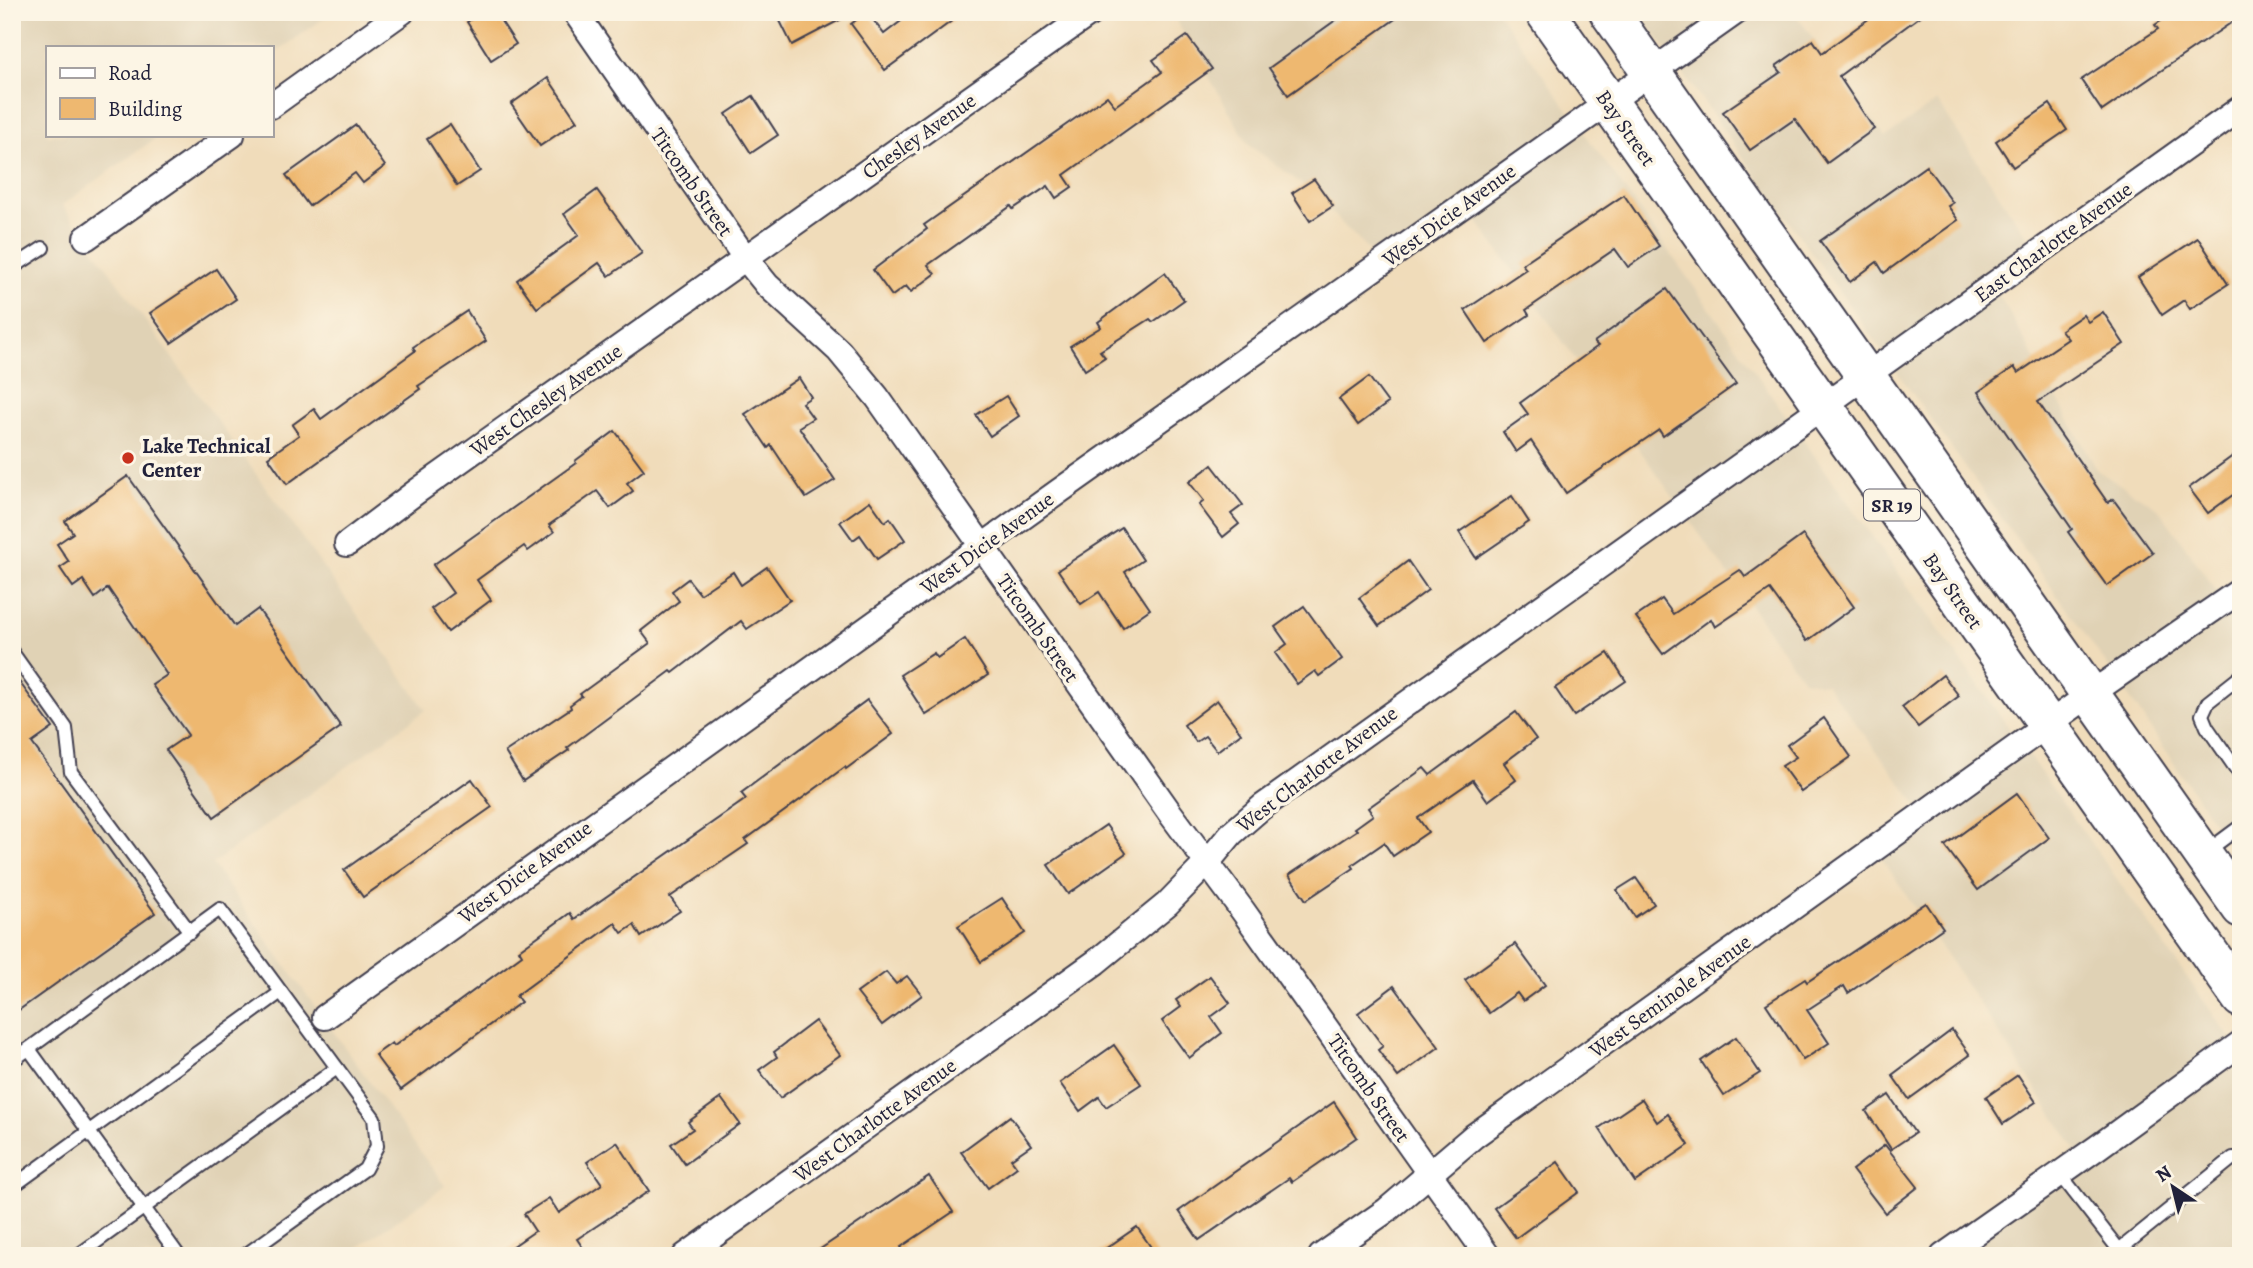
<svg xmlns="http://www.w3.org/2000/svg" width="2253" height="1268" viewBox="0 0 2253 1268" font-family="Alegreya,serif">
  <style>
    .built { fill: #e0d2b5 }
    .building { fill: #eeb870 }
    .lines { fill: none; stroke-linecap: round; stroke-linejoin: round }
    .service-casing { stroke: #413e4e; stroke-width: 16 }
    .minor-casing { stroke: #413e4e; stroke-width: 28 }
    .primary-casing { stroke: #413e4e; stroke-width: 42 }
    .service { stroke: #fff; stroke-width: 12 }
    .minor { stroke: #fff; stroke-width: 24 }
    .primary { stroke: #fff; stroke-width: 38 }
    .poi-dot { fill: #c8321e; stroke: #fcf5e5; stroke-width: 2.5 }
    .labels { text-anchor: middle; stroke-width: 7; stroke-linejoin: round; paint-order: stroke }
    .shield { fill: #fcf5e5; stroke: #63616e; stroke-width: 2 }
    .shield-label { font-size: 19px; font-weight: bold; fill: #22223b }
    .street-label { font-size: 21px; fill: #22223b; stroke: #fcf5e5 }
    .poi-label { font-size: 21px; font-weight: bold; fill: #22223b; stroke: #fcf5e5; text-anchor: start }
  </style>
  <rect width="100%" height="100%" fill="#fcf5e5"/>
  <filter id="ink" filterUnits="userSpaceOnUse"><feTurbulence type="fractalNoise" baseFrequency=".0143" numOctaves="2"/><feDisplacementMap in="SourceGraphic" scale="14" xChannelSelector="R" yChannelSelector="G"/><feConvolveMatrix kernelMatrix="1 2 1 2 8 2 1 2 1" color-interpolation-filters="sRGB"/></filter>
  <filter id="wash" filterUnits="userSpaceOnUse"><feTurbulence type="fractalNoise" baseFrequency=".00686" numOctaves="4" result="noise"/><feDisplacementMap in="SourceGraphic" scale="28" xChannelSelector="R" yChannelSelector="G"/><feGaussianBlur stdDeviation="1.57" result="paint"/><feColorMatrix in="noise" values="0 0 0 0 0 0 0 0 0 0 0 0 0 0 0 0 0 1.4 0 .05"/><feComposite in="paint" operator="in"/></filter>
  <g filter="url(#wash)">
    <rect width="100%" height="100%" fill="#f0dcba"/>
    <g class="built">
      <path d="M12,12H333L271,56V47H47V135H160L62,205L426,710L212,864L445,1186L346,1256H12Z"/>
      <path d="M1171,12H1498L2241,1053V1256H1930L2076,1149L1879,854L1928,819L1826,684L1803,680L1473,215L1375,257L1305,186L1249,145Z"/>
      <path d="M1639,12H1794L1885,137L1937,101L2037,252L1995,288L2098,471L2158,508L2225,603L2241,595V863L2117,679Z"/>
    </g>
    <g id="blocks">
      <g class="building">
        <path d="M482,12H495L516,44L491,60L467,22Z"/>
        <path d="M796,12H855L792,45L780,21Z"/>
        <path d="M867,12L884,34L913,12H964L885,70L851,24Z"/>
        <path d="M1347,12H1405L1288,95L1269,68Z"/>
        <path d="M1878,12H1926L1839,76L1874,129L1827,163L1795,119L1750,150L1723,112L1781,72L1776,66L1813,40L1822,53Z"/>
        <path d="M2174,12H2241V16L2102,111L2081,80L2158,29L2155,25Z"/>
        <path d="M1187,36L1212,69L1064,175L1072,187L1056,198L1048,186L1013,209L1011,206L928,265L935,274L911,292L906,286L892,296L873,270L927,229L924,225L1107,96L1115,106L1162,72L1153,60Z"/>
        <path d="M548,78L577,121L540,146L511,104Z"/>
        <path d="M753,96L778,135L751,153L726,114Z"/>
        <path d="M2050,104L2067,130L2013,167L1996,141Z"/>
        <path d="M450,124L480,171L457,186L427,139Z"/>
        <path d="M356,125L385,166L363,183L355,173L309,206L286,175Z"/>
        <path d="M1926,166L1953,203L1948,206L1958,220L1884,273L1877,262L1850,282L1820,241Z"/>
        <path d="M1314,179L1333,206L1310,221L1292,193Z"/>
        <path d="M597,190L642,253L609,276L599,263L537,308L517,280L579,235L564,214Z"/>
        <path d="M1624,195L1659,246L1628,267L1615,249L1526,310L1529,315L1487,343L1465,310L1526,269L1522,264Z"/>
        <path d="M2198,238L2228,284L2190,309L2184,300L2162,315L2138,277Z"/>
        <path d="M216,269L236,299L171,343L150,313Z"/>
        <path d="M1165,273L1184,300L1153,322L1150,319L1100,351L1105,357L1085,370L1070,346L1101,327L1098,322Z"/>
        <path d="M1667,289L1736,384L1663,436L1659,430L1566,493L1531,441L1516,452L1503,432L1528,414L1520,403L1598,346L1594,342Z"/>
        <path d="M467,311L486,341L418,386L420,389L287,484L268,457L299,435L292,425L314,409L321,419L415,351L413,347Z"/>
        <path d="M2103,312L2124,344L2038,402L2108,503L2113,499L2153,553L2107,586L2068,532L2072,529L1978,392L2014,367L2018,373L2068,339L2061,330L2083,315L2088,322Z"/>
        <path d="M1369,377L1388,403L1358,425L1339,399Z"/>
        <path d="M799,378L811,397L802,403L813,418L799,427L835,480L806,498L771,445L768,448L745,414Z"/>
        <path d="M1006,396L1019,416L990,436L976,415Z"/>
        <path d="M615,431L644,470L627,483L633,491L610,508L597,491L549,525L554,532L528,551L524,546L477,580L491,600L448,632L431,609L453,593L433,565L576,463L575,461Z"/>
        <path d="M2241,450V489L2208,513L2189,488Z"/>
        <path d="M1212,465L1243,505L1231,514L1239,524L1223,537L1199,505L1204,501L1189,482Z"/>
        <path d="M128,476L235,626L258,609L341,727L214,817L166,750L188,735L152,685L167,675L108,588L95,598L83,580L73,587L60,568L69,562L57,544L73,533L65,521Z"/>
        <path d="M1512,496L1529,522L1476,558L1459,532Z"/>
        <path d="M870,501L885,522L890,518L905,540L877,559L860,535L853,540L840,522Z"/>
        <path d="M1122,528L1143,560L1125,572L1150,609L1123,628L1099,592L1081,604L1058,570Z"/>
        <path d="M1803,535L1854,607L1807,641L1770,590L1715,627L1711,619L1663,654L1636,617L1662,599L1673,614L1740,570L1745,577Z"/>
        <path d="M1408,561L1428,590L1379,626L1359,598Z"/>
        <path d="M767,567L790,600L747,629L741,621L673,673L671,671L567,748L569,750L523,781L505,752L571,708L570,705L582,696L580,694L650,643L641,631L679,601L672,591L688,579L700,594L733,572L741,585Z"/>
        <path d="M1304,606L1342,659L1319,676L1315,671L1297,684L1275,653L1287,644L1275,627Z"/>
        <path d="M965,639L988,675L926,715L900,675L934,653L937,658Z"/>
        <path d="M1608,653L1626,681L1574,716L1555,688Z"/>
        <path d="M12,672L53,728L32,743L155,913L12,1015Z"/>
        <path d="M1943,675L1959,696L1918,727L1902,707Z"/>
        <path d="M867,700L893,734L846,769L845,767L745,840L748,844L670,897L680,911L641,937L634,925L622,933L615,923L516,996L521,1002L401,1090L375,1055L392,1043L394,1046L422,1026L423,1028L522,955L519,950L570,913L574,919L746,799L741,793Z"/>
        <path d="M1217,700L1241,733L1217,751L1205,736L1196,742L1184,725Z"/>
        <path d="M1516,712L1536,739L1504,763L1516,780L1488,801L1473,780L1418,818L1428,832L1393,856L1384,843L1352,865L1354,868L1306,900L1289,875L1357,830L1355,828L1373,815L1368,808L1424,768L1430,775Z"/>
        <path d="M1824,718L1851,757L1801,792L1782,766L1796,757L1787,745Z"/>
        <path d="M472,779L492,807L363,897L344,870Z"/>
        <path d="M2017,793L2049,838L1978,890L1945,846Z"/>
        <path d="M1106,825L1126,853L1068,894L1048,865Z"/>
        <path d="M1636,878L1654,904L1635,917L1617,890Z"/>
        <path d="M1002,898L1025,933L981,962L958,926Z"/>
        <path d="M1926,903L1943,928L1848,993L1844,986L1807,1010L1829,1043L1803,1060L1766,1004L1805,979L1807,982Z"/>
        <path d="M1515,944L1545,985L1523,1001L1517,993L1489,1013L1465,980Z"/>
        <path d="M886,972L896,984L907,976L922,995L882,1025L857,993Z"/>
        <path d="M1210,976L1230,1003L1211,1017L1222,1033L1189,1058L1162,1021L1181,1007L1176,1000Z"/>
        <path d="M1394,986L1439,1047L1398,1077L1378,1050L1383,1046L1358,1013Z"/>
        <path d="M815,1021L840,1055L780,1098L759,1070L777,1057L774,1052Z"/>
        <path d="M1952,1030L1970,1055L1909,1099L1892,1075Z"/>
        <path d="M1736,1037L1760,1073L1724,1096L1701,1061Z"/>
        <path d="M1114,1045L1141,1084L1106,1107L1099,1097L1080,1111L1060,1083Z"/>
        <path d="M2018,1075L2036,1102L2003,1124L1986,1097Z"/>
        <path d="M1889,1095L1915,1133L1891,1149L1866,1111Z"/>
        <path d="M721,1098L740,1124L685,1164L671,1144L693,1129L688,1122Z"/>
        <path d="M1642,1099L1657,1122L1668,1114L1689,1145L1635,1182L1599,1128Z"/>
        <path d="M1334,1102L1357,1137L1292,1182L1289,1178L1199,1240L1179,1211Z"/>
        <path d="M1010,1116L1031,1145L1011,1159L1017,1167L988,1188L961,1152Z"/>
        <path d="M617,1142L649,1191L577,1239L583,1248L571,1256H499L535,1231L524,1214L549,1198L559,1213L602,1184L587,1162Z"/>
        <path d="M1885,1145L1918,1187L1885,1213L1852,1170Z"/>
        <path d="M1558,1162L1579,1192L1516,1238L1494,1208Z"/>
        <path d="M929,1176L953,1212L901,1247L907,1256H810Z"/>
        <path d="M1137,1227L1157,1256H1095Z"/>
      </g>
    </g>
  </g>
  <g filter="url(#ink)">
    <use href="#blocks" fill-opacity="0" stroke="#413e4e" stroke-width="2"/>
    <g class="lines">
      <defs>
        <g id="service">
          <path d="M12,268L43,248"/>
          <path d="M12,652L66,728L71,772L190,932"/>
          <path d="M2241,676L2208,702L2202,715L2207,727L2241,776"/>
          <path d="M2206,852L2241,826"/>
          <path d="M29,1049L179,1256"/>
          <path d="M12,1061L220,909L374,1118L377,1146L365,1169L244,1256"/>
          <path d="M2060,1174L2123,1255"/>
          <path d="M12,1187L281,992"/>
          <path d="M2119,1250L2233,1158L2241,1159"/>
          <path d="M77,1256L337,1068"/>
          <path d="M2238,1256L2241,1253"/>
        </g>
        <g id="minor">
          <path d="M575,12L746,259L767,285L839,351L877,397L1170,813L1243,911L1488,1256"/>
          <path d="M271,106L402,12"/>
          <path d="M86,238L232,135"/>
          <path d="M347,544L416,492L1092,12"/>
          <path d="M325,1017L1058,492L1736,12"/>
          <path d="M685,1256L1096,962L1167,904L1207,863L1231,834L1262,807L2241,108"/>
          <path d="M1321,1256L1387,1210L1474,1136L2089,695L2241,590"/>
          <path d="M1943,1256L2098,1147L2241,1043"/>
        </g>
        <g id="primary">
          <path d="M1545,12L2241,998"/>
          <path d="M1609,12L2241,908"/>
        </g>
      </defs>
      <use href="#service" class="service-casing"/>
      <use href="#minor" class="minor-casing"/>
      <use href="#primary" class="primary-casing"/>
      <use href="#service" class="service"/>
      <use href="#minor" class="minor"/>
      <use href="#primary" class="primary"/>
    </g>
  </g>
  <circle class="poi-dot" cx="128" cy="458" r="7"/>
  <g class="labels">
    <rect class="shield" x="1864" y="489.5" width="56" height="31" rx="5"/>
    <g class="shield-label">
      <text x="1892" y="512">SR 19</text>
    </g>
    <g class="street-label">
      <text transform="translate(1626 128) rotate(55)" y="7">Bay Street</text>
      <text transform="translate(919 136) rotate(-35)" y="7">Chesley Avenue</text>
      <text transform="translate(692 182) rotate(55)" y="7">Titcomb Street</text>
      <text transform="translate(1449 215) rotate(-36)" y="7">West Dicie Avenue</text>
      <text transform="translate(2053 242) rotate(-36)" y="7">East Charlotte Avenue</text>
      <text transform="translate(546 400) rotate(-35)" y="7">West Chesley Avenue</text>
      <text transform="translate(987 543) rotate(-36)" y="7">West Dicie Avenue</text>
      <text transform="translate(1953 591) rotate(55)" y="7">Bay Street</text>
      <text transform="translate(1038 628) rotate(55)" y="7">Titcomb Street</text>
      <text transform="translate(1317 769) rotate(-37)" y="7">West Charlotte Avenue</text>
      <text transform="translate(525 872) rotate(-36)" y="7">West Dicie Avenue</text>
      <text transform="translate(1670 996) rotate(-36)" y="7">West Seminole Avenue</text>
      <text transform="translate(1369 1088) rotate(55)" y="7">Titcomb Street</text>
      <text transform="translate(875 1120) rotate(-36)" y="7">West Charlotte Avenue</text>
    </g>
    <g class="poi-label">
      <text x="142" y="453">Lake Technical<tspan x="142" dy="24">Center</tspan></text>
    </g>
  </g>
  <rect width="2253" height="1268" fill="none" stroke="#fcf5e5" stroke-width="42"/>
  <rect x="46" y="46" width="228" height="91" fill="#fcf5e5" stroke="#a5a1a1" stroke-width="2"/>
  <rect x="60" y="68" width="35" height="10" fill="#ffffff" stroke="#a5a1a1" stroke-width="2"/>
  <text x="108" y="80" font-size="21" fill="#22223b">Road</text>
  <rect x="60" y="98" width="35" height="21" fill="#eeb870" stroke="#a5a1a1" stroke-width="2"/>
  <text x="108" y="116" font-size="21" fill="#22223b">Building</text>
  <g transform="translate(2173 1187) rotate(325)" stroke="#fcf5e5" stroke-width="5" paint-order="stroke">
  <path d="M0-5L12 26L0 18L-12 26Z" fill="#22223b"/>
  <text y="-10" font-size="19" font-weight="bold" text-anchor="middle" fill="#22223b">N</text>
  </g>
</svg>
